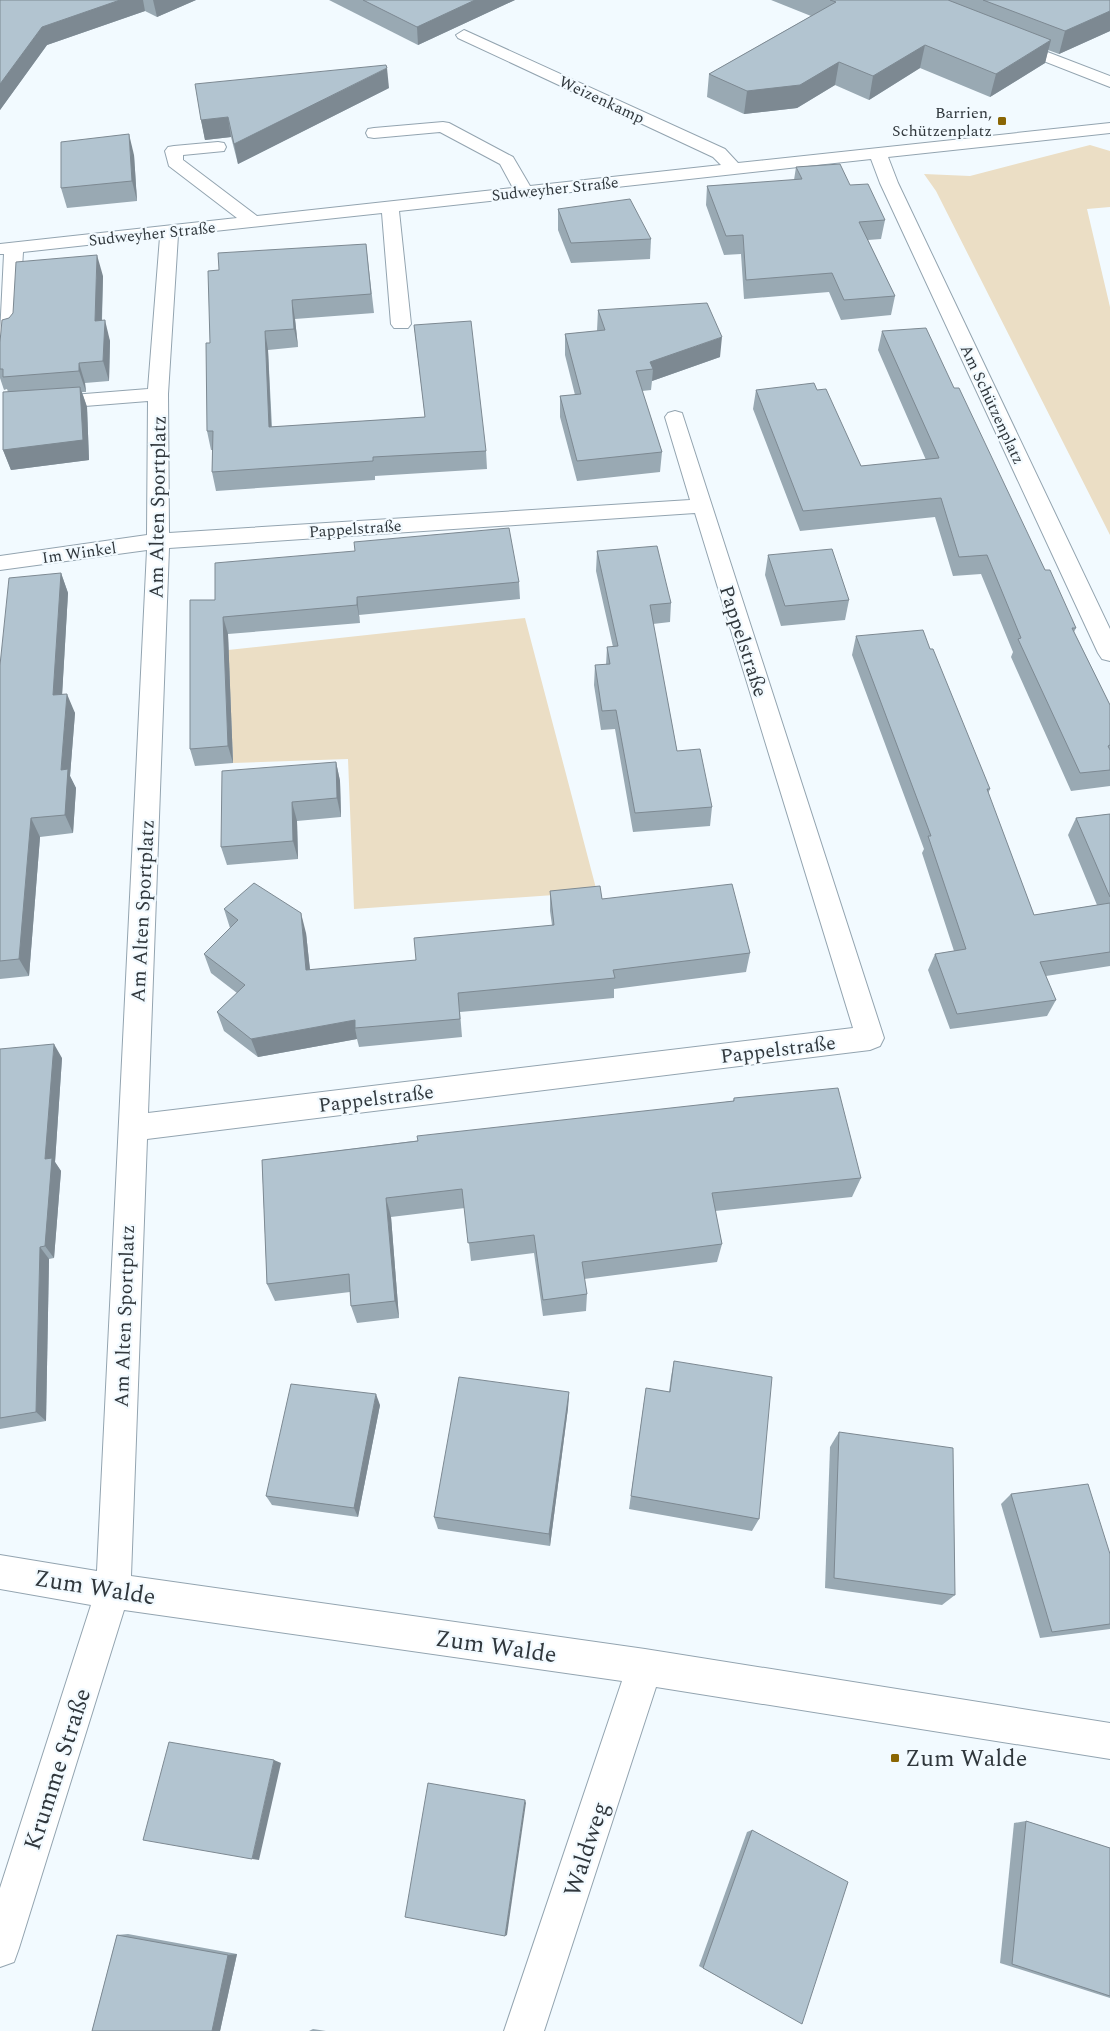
<svg xmlns="http://www.w3.org/2000/svg" width="1110" height="2031" viewBox="0 0 1110 2031" font-family="Spectral,serif">
  <style>
    .green { fill: #ebdec5 }
    .lines { fill: none; stroke-linecap: round; stroke-linejoin: round }
    .minor-casing { stroke: #93a4b0; stroke-width: 2 }
    .minor { fill: #fff; fill-rule: evenodd }
    .wall { fill: #99a9b3 }
    .shaded-wall { fill: #7d8992 }
    .building { fill: #b2c4d0; stroke: #7d8992 }
    .poi-dot { fill: #8a6604; stroke: #f2faff; stroke-width: 2 }
    .labels { text-anchor: middle; stroke-width: 4.5; stroke-linejoin: round; paint-order: stroke }
    .far-street-label { font-size: 16px; fill: #30373c; stroke: #f2faff }
    .far-poi-label { font-size: 16px; fill: #30373c; stroke: #f2faff; text-anchor: end }
    .street-label { font-size: 20px; fill: #30373c; stroke: #f2faff }
    .near-street-label { font-size: 24px; fill: #30373c; stroke: #f2faff }
    .near-poi-label { font-size: 24px; fill: #30373c; stroke: #f2faff; text-anchor: start }
  </style>
  <rect width="100%" height="100%" fill="#f2faff"/>
  <g class="green">
    <path d="M1090,145L1110,151V207L1087,209L1110,307V535L936,191L924,174L970,176Z"/>
    <path d="M525,618L597,892L354,909L348,759L233,763L228,650Z"/>
  </g>
  <g class="lines">
    <defs>
      <g id="minor">
        <path d="M464,30L725,149L738,163L1110,123V133L888,157L898,183L1110,629V661L1102,659L1098,653L880,183L871,159L399,211L411,324L408,328H394L391,324L382,213L178,235L168,394L169,533L690,500L665,417L668,413L675,411L682,413L884,1038L880,1046L870,1050L147,1139L131,1576L645,1649L1110,1723V1759L656,1687L544,2031H504L622,1681L124,1610L19,1948L14,1962L0,1967V1888L91,1605L0,1589V1555L97,1571L147,550L0,570V556L147,535L148,401L47,409L40,407L37,403L40,399L47,397L148,389L160,237L23,252L18,333L15,337L8,339L0,335L4,254H0V244L237,218L169,166L165,151L168,147L174,146L218,142L224,143L226,147L224,151L183,155V160L257,216L513,188L500,164L440,132L374,138L368,137L366,133L368,129L374,128L443,122L449,123L513,157L530,186L721,165L713,157L458,38L456,35ZM695,513L853,1028L148,1113L169,548Z"/>
        <path d="M1011,38L1110,76V87L1005,46L1003,43L1005,40Z"/>
      </g>
    </defs>
    <use href="#minor" class="minor-casing"/>
    <use href="#minor" class="minor"/>
  </g>
  <g class="wall">
    <path d="M0,0H196L157,17L145,11L47,45L0,110Z"/>
    <path d="M329,0H515L418,45Z"/>
    <path d="M771,0H1110V31L1059,54L1048,50L1045,63L990,97L920,68L869,100L835,85L797,108L744,114L707,97L709,74L811,16Z"/>
    <path d="M389,88L238,164L231,137L205,140L201,120Z"/>
    <path d="M134,155L137,201L67,208L61,188Z"/>
    <path d="M796,167L850,185L885,220L881,239L868,240L895,296L891,315L841,320L829,292L744,299L741,254L724,255L706,205L707,186L794,180Z"/>
    <path d="M558,209L651,239L650,259L571,263L558,230Z"/>
    <path d="M366,244L374,313L295,319L298,347L268,350L272,427L425,417L414,325L486,451L487,469L375,476V480L216,491L212,472V450H211L207,431L210,343L219,270Z"/>
    <path d="M103,276L102,321L110,341L109,381L85,383L86,392H82L87,407L89,460L11,470L3,450L8,392L7,389L4,390L0,378V342L9,318Z"/>
    <path d="M598,310L720,357L652,381L651,390L642,391L662,452L660,472L577,481L560,417V396L575,395L565,355V334L597,331Z"/>
    <path d="M882,331L954,388L1045,570L1076,628L1074,632L1110,705V786L1071,791L1011,657L1013,652L981,574L953,576L935,517L800,531L753,409L756,390H817L861,466L926,460L878,350Z"/>
    <path d="M597,551L671,603L670,622L653,624L677,751L712,807L710,826L633,832L615,729L601,730L594,685L595,665H606L607,647H613L596,571Z"/>
    <path d="M768,555L849,600L845,620L781,626L765,575Z"/>
    <path d="M61,573L68,593L62,694L75,713L70,776L76,788L73,833L40,837L29,976L0,979V665Z"/>
    <path d="M519,582L520,599L359,615L360,623L228,634L233,763L195,766L190,749L215,600Z"/>
    <path d="M856,636L930,649L990,789L988,794L1034,915L1097,905L1068,835L1076,818L1110,814V966L1046,976L1056,1000L1047,1016L950,1029L928,970L935,954L954,951L922,853L924,849L852,655Z"/>
    <path d="M336,762L340,781L341,817L297,821L298,859L227,865L221,847Z"/>
    <path d="M550,891L602,899L750,953L746,972L614,989V998L460,1012L462,1037L359,1047L357,1039L258,1057L224,1031L217,1012L237,993L211,973L204,954L230,928L224,909L306,933L310,970L416,960L552,925L550,911Z"/>
    <path d="M0,1049L62,1058L55,1162L61,1171L54,1258L49,1259L46,1421L0,1429Z"/>
    <path d="M734,1098L861,1178L852,1197L715,1211L722,1244L717,1262L584,1279L587,1294L586,1311L543,1316L534,1253L471,1261L465,1208L391,1217L399,1318L357,1323L351,1306L350,1292L275,1301L267,1284L262,1160L733,1101Z"/>
    <path d="M674,1361L759,1519L752,1531L629,1509L646,1388L669,1392L671,1377Z"/>
    <path d="M569,1392L568,1408L550,1546L438,1529L434,1517Z"/>
    <path d="M380,1405L358,1517L272,1505L266,1496Z"/>
    <path d="M839,1432L955,1595L942,1605L825,1588L830,1447Z"/>
    <path d="M1011,1494L1110,1554V1629L1040,1638L1001,1504Z"/>
    <path d="M1026,1821L1110,1848V1998L1000,1963L1014,1823Z"/>
    <path d="M752,1830L796,2020L699,1966L747,1832Z"/>
    <path d="M128,1934L237,1954L220,2031H92L117,1935Z"/>
    <path d="M313,2029L326,2031H309Z"/>
  </g>
  <g class="shaded-wall">
    <path d="M120,0H143L145,11L47,45L0,110V84L42,27Z"/>
    <path d="M153,0H196L157,17Z"/>
    <path d="M475,0H515L418,45L417,27Z"/>
    <path d="M1110,11V31L1059,54L1065,31Z"/>
    <path d="M1051,40L1045,63L990,97L996,74Z"/>
    <path d="M925,45L920,68L869,100L873,76Z"/>
    <path d="M839,62L835,85L797,108L744,114L747,91Z"/>
    <path d="M387,68L389,88L238,164L234,144Z"/>
    <path d="M228,117L231,137L205,140L201,120Z"/>
    <path d="M129,134L134,155L137,201L132,181Z"/>
    <path d="M97,255L103,276L101,342L95,321Z"/>
    <path d="M292,300L295,319L298,347L294,329Z"/>
    <path d="M105,320L110,341L109,381L103,361Z"/>
    <path d="M265,331L268,350L272,446L269,427Z"/>
    <path d="M722,337L720,357L652,381L653,369L650,362Z"/>
    <path d="M79,363L85,383L86,392L79,371Z"/>
    <path d="M80,387L87,407L89,460L11,470L3,450Z"/>
    <path d="M61,573L68,593L61,714L53,695Z"/>
    <path d="M357,597L359,615L360,623L357,605Z"/>
    <path d="M223,617L228,634L233,763L228,746Z"/>
    <path d="M67,694L75,713L70,776L76,788L73,833L65,815L61,770Z"/>
    <path d="M336,762L340,781L341,817L337,798Z"/>
    <path d="M292,802L297,821L298,859L293,841Z"/>
    <path d="M31,818L40,837L29,976L19,959Z"/>
    <path d="M301,913L306,933L312,989L306,970Z"/>
    <path d="M355,1020V1028L357,1039L258,1057L251,1039Z"/>
    <path d="M54,1044L62,1058L55,1162L61,1171L54,1258L45,1246V1159Z"/>
    <path d="M386,1198L391,1217L399,1318L395,1301Z"/>
    <path d="M40,1247L49,1259L46,1421L36,1412Z"/>
    <path d="M569,1392L568,1408L550,1546L549,1534Z"/>
    <path d="M376,1394L380,1405L358,1517L354,1508Z"/>
    <path d="M274,1760L281,1763L259,1860L252,1859Z"/>
    <path d="M525,1800L526,1803L507,1935L505,1936Z"/>
    <path d="M237,1954L220,2031H212L228,1955Z"/>
  </g>
  <g class="building">
    <path d="M0,0H120L42,27L0,84Z"/>
    <path d="M363,0H475L417,27Z"/>
    <path d="M830,0H948L1051,40L996,74L925,45L873,76L839,62L800,85L747,91L709,74L836,2Z"/>
    <path d="M983,0H1110V11L1065,31Z"/>
    <path d="M386,65L387,68L234,144L228,117L201,120L195,84Z"/>
    <path d="M129,134L132,181L61,188V142Z"/>
    <path d="M840,164L850,185L868,184L885,220L859,222L895,296L844,300L832,273L746,280L743,235L726,236L707,186L802,179L796,167Z"/>
    <path d="M630,199L651,239L571,243L558,209Z"/>
    <path d="M366,244L371,294L292,300L294,329L265,331L269,427L425,417L414,325L471,321L486,451L373,457V461L212,472L213,431H207L206,343H210L208,271L219,270L218,253Z"/>
    <path d="M97,255L95,321L105,320L103,361L79,363V371L3,377V369H0V342L2,320L9,318L13,313L16,262Z"/>
    <path d="M707,303L722,337L650,362L653,369L636,371L662,452L577,461L560,396L581,394L565,334L605,330L598,310Z"/>
    <path d="M926,328L954,388H959L1045,570H1050L1076,628H1072L1110,705V745L1108,746L1110,750V770L1080,773L1018,639L1021,638L987,555L959,557L941,498L803,511L756,390L814,383L817,390L826,389L861,466L939,458L882,331Z"/>
    <path d="M80,387L83,440L3,450V392Z"/>
    <path d="M509,528L519,582L357,597V605L223,617L228,746L190,749V600H215V563L355,551L354,542Z"/>
    <path d="M657,546L671,603L650,605L677,751L700,749L712,807L635,813L616,710L602,711L595,665L610,664L607,647L618,646L597,551Z"/>
    <path d="M832,549L849,600L785,606L768,555Z"/>
    <path d="M61,573L53,695L67,694L61,770L68,769L65,815L31,818L19,959L0,961V665L9,578Z"/>
    <path d="M923,630L930,649H933L990,789H987L1034,915L1110,903V952L1040,962L1056,1000L957,1014L935,954L966,949L928,836H931L856,636Z"/>
    <path d="M336,762L337,798L292,802L293,841L221,847L222,771Z"/>
    <path d="M1110,814V897L1076,818Z"/>
    <path d="M254,883L301,913L306,970L416,960L414,938L554,925L550,891L600,886L602,899L732,884L750,953L613,970L615,978L458,993L460,1019L355,1028V1020L251,1039L217,1012L245,985L204,954L238,920L224,909Z"/>
    <path d="M54,1044L45,1159L52,1158L45,1246L40,1247L36,1412L0,1418V1049Z"/>
    <path d="M838,1088L861,1178L712,1193L722,1244L582,1262L587,1294L543,1300L534,1235L468,1243L462,1189L386,1198L395,1301L351,1306L349,1274L267,1284L262,1160L418,1141L417,1136L734,1101V1098Z"/>
    <path d="M674,1361L772,1377L759,1519L631,1496L646,1388L670,1392Z"/>
    <path d="M459,1377L569,1392L549,1534L434,1517Z"/>
    <path d="M291,1384L376,1394L354,1508L266,1496Z"/>
    <path d="M839,1432L953,1448L955,1595L834,1578Z"/>
    <path d="M1088,1484L1110,1554V1624L1052,1632L1011,1494Z"/>
    <path d="M169,1742L274,1760L252,1859L143,1840Z"/>
    <path d="M428,1783L525,1800L505,1936L405,1917Z"/>
    <path d="M1026,1821L1110,1848V1996L1012,1964Z"/>
    <path d="M752,1830L848,1882L802,2024L703,1968Z"/>
    <path d="M117,1935L228,1955L212,2031H92Z"/>
  </g>
  <g class="poi-dot">
    <rect x="997" y="116" width="10" height="10" rx="2.5"/>
    <rect x="890" y="1753" width="10" height="10" rx="2.5"/>
  </g>
  <g class="labels">
    <g class="far-street-label">
      <text transform="translate(602 99) rotate(25)" y="6">Weizenkamp</text>
      <text transform="translate(555 188) rotate(-6)" y="6">Sudweyher Straße</text>
      <text transform="translate(152 233) rotate(-6)" y="6">Sudweyher Straße</text>
      <text transform="translate(993 404) rotate(65)" y="6">Am Schützenplatz</text>
      <text transform="translate(355 528) rotate(-4)" y="6">Pappelstraße</text>
      <text transform="translate(79 552) rotate(-8)" y="6">Im Winkel</text>
    </g>
    <g class="far-poi-label">
      <text x="992" y="118">Barrien,<tspan x="992" dy="18">Schützenplatz</tspan></text>
    </g>
    <g class="street-label">
      <text transform="translate(157 507) rotate(-89)" y="7">Am Alten Sportplatz</text>
      <text transform="translate(744 641) rotate(72)" y="7">Pappelstraße</text>
      <text transform="translate(142 911) rotate(-87)" y="7">Am Alten Sportplatz</text>
      <text transform="translate(778 1049) rotate(-7)" y="7">Pappelstraße</text>
      <text transform="translate(376 1098) rotate(-7)" y="7">Pappelstraße</text>
      <text transform="translate(124 1316) rotate(-88)" y="7">Am Alten Sportplatz</text>
    </g>
    <g class="near-street-label">
      <text transform="translate(95 1587) rotate(9)" y="8">Zum Walde</text>
      <text transform="translate(496 1646) rotate(8)" y="8">Zum Walde</text>
      <text transform="translate(57 1769) rotate(-72)" y="8">Krumme Straße</text>
      <text transform="translate(586 1849) rotate(-72)" y="8">Waldweg</text>
    </g>
    <g class="near-poi-label">
      <text x="905" y="1766">Zum Walde</text>
    </g>
  </g>
</svg>
